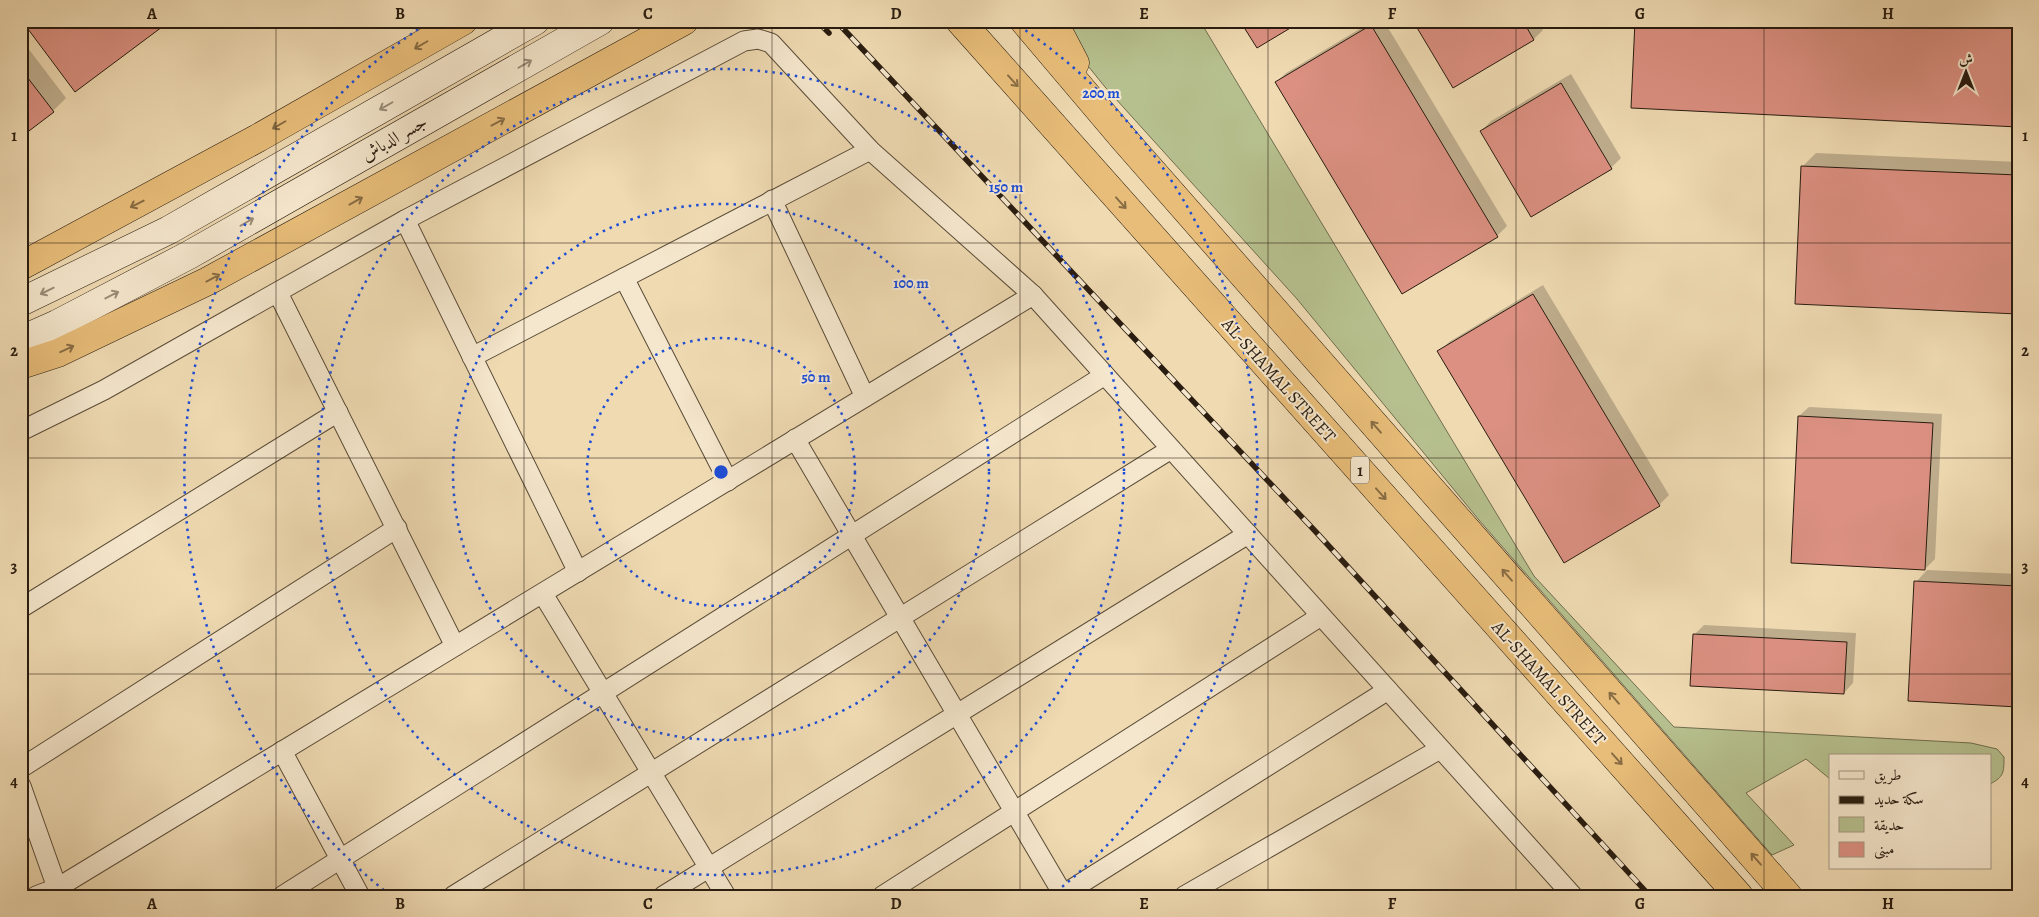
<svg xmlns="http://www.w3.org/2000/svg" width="2039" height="917" viewBox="0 0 2039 917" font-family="Alegreya,Amiri,serif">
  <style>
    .green { fill: #b6c08e; stroke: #706e4f }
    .shadow { fill: #0003 }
    .building { fill: #db9081; stroke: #291c10 }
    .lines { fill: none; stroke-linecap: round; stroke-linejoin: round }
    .street-casing { stroke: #5a4c38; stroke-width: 21 }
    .secondary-casing { stroke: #291c10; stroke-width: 29 }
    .highway-casing { stroke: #291c10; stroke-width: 29 }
    .street { stroke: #f5e7cd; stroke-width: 19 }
    .secondary { stroke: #f5e7cd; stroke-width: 28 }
    .highway { stroke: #e8bd79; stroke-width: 28 }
    .rail-casing { stroke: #291c10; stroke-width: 5.5 }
    .rail { stroke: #f5e7cd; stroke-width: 4; stroke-dasharray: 11; stroke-linecap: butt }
    .oneway { stroke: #886c44 }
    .oneway2 { stroke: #998c78 }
    .grid { fill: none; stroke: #291c10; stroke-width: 1; stroke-opacity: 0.55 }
    .ring { fill: none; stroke: #1d4ed8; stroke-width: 2.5; stroke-dasharray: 2.5 5 }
    .labels { text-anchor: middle; stroke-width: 4; stroke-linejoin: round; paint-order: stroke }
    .shield { fill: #f5e7cd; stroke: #665949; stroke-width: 1 }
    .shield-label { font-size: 16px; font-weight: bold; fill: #291c10 }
    .street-label { font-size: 18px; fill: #291c10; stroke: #f5e7cd }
    .centre { fill: #1d4ed8; stroke: #f5e7cd; stroke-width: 2.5 }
    .ring-label { font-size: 15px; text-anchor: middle; font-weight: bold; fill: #1d4ed8; stroke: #f5e7cd; stroke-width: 4; stroke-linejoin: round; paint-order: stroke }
    .neatline { fill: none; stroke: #291c10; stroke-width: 2 }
    .grid-label { font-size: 16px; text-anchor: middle; font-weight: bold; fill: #291c10 }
  </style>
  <rect width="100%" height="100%" fill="#efdab2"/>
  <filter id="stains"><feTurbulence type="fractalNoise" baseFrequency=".004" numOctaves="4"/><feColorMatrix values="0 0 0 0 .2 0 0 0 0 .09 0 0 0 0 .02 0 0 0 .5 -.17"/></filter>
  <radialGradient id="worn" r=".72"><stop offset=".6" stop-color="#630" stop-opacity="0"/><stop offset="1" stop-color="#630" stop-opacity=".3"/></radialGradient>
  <path class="green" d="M1062,21H1200L1534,576L1674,727L1971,743L1997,749L2004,757C2004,772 2004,777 1990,784V756H1830V779L1806,759L1746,793L1794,845L1772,855L1479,520L1297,299L1105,87L1084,61Z"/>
  <g class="shadow">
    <path d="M1373,21H1384L1507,226L1497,236L1277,82L1286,73Z"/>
    <path d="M1415,21H1538L1543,30L1534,39L1454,87Z"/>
    <path d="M21,39L66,98L53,111L21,135Z"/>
    <path d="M1571,74L1621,158L1611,168L1481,131L1491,121Z"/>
    <path d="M1816,153L2018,162V313L1803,166Z"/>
    <path d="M1543,285L1669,495L1659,505L1439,352L1449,342Z"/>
    <path d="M1809,407L1942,414L1935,559L1925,569L1799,416Z"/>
    <path d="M1927,570L2018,574V706L1916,582Z"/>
    <path d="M1704,625L1856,633L1853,683L1844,693L1694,635Z"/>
    <path d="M2018,830V867H2013L2014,833Z"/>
  </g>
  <g class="building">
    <path d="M22,21H170L75,92Z"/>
    <path d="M1240,21H1302L1257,48Z"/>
    <path d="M1413,21H1523L1534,40L1453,88Z"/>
    <path d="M1635,21H2018V127L1631,108Z"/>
    <path d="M1371,25L1498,237L1402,294L1275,82Z"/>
    <path d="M21,69L54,112L21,137Z"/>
    <path d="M1561,83L1612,169L1531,217L1480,131Z"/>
    <path d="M1801,166L2018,175V314L1795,304Z"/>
    <path d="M1533,294L1660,506L1564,563L1437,351Z"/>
    <path d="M1798,416L1933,423L1925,570L1791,563Z"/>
    <path d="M1914,581L2018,586V707L1908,701Z"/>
    <path d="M1693,634L1847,642L1844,694L1690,686Z"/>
  </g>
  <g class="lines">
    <defs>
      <g id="street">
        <path d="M772,200L865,397"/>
        <path d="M405,220L578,572"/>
        <path d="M624,278L728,481"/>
        <path d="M278,293L455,646"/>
        <path d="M472,357L870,150"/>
        <path d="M21,431L104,390L405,220L744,41L758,39L771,43L870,150L1033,295L1573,896"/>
        <path d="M795,439L1064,896"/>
        <path d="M543,594L726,896"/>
        <path d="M21,608L338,412"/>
        <path d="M282,751L360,896"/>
        <path d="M21,768L397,528"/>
        <path d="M21,786L60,896"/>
        <path d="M36,896L57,888L1033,295"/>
        <path d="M282,896L1105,375"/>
        <path d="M453,896L1171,449"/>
        <path d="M663,896L1248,534"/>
        <path d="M882,896L1321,616"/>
        <path d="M1061,896L1388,690"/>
        <path d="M1184,896L1440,749"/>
      </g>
      <g id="secondary">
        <path d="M21,302L169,230L535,21"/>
        <path d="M21,340L57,324L189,255L600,21"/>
      </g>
      <g id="highway">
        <path d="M960,21L1739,896"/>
        <path d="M1024,21L1123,138L1788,896"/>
        <path d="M1053,21L1075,63"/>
        <path d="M21,266L258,138L463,21"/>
        <path d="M21,365L58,353L208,281L684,21"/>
      </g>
    </defs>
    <use href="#street" class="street-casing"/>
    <use href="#secondary" class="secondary-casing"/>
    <use href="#highway" class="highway-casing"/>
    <use href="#street" class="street"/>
    <use href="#secondary" class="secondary"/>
    <use href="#highway" class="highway"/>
    <defs>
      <g id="rail">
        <path d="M817,21L829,33"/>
        <path d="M836,21L1316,532L1650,896"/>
      </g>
    </defs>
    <use href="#rail" class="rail-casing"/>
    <use href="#rail" class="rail"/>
  </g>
  <defs><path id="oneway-shaft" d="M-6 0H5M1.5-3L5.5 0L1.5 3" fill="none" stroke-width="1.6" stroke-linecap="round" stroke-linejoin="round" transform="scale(1.25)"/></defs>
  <g class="oneway">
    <use href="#oneway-shaft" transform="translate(421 45) rotate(150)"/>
    <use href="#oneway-shaft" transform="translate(1013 81) rotate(48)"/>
    <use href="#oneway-shaft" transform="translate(498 122) rotate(-28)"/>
    <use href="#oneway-shaft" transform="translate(279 125) rotate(150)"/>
    <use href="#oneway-shaft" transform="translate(356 201) rotate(-29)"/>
    <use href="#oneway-shaft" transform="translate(1121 203) rotate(48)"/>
    <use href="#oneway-shaft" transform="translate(137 204) rotate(153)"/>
    <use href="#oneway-shaft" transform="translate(213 278) rotate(-28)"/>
    <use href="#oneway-shaft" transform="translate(67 349) rotate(-25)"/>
    <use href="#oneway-shaft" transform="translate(1376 427) rotate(-131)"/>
    <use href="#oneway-shaft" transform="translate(1381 494) rotate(48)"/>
    <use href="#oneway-shaft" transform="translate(1507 575) rotate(-131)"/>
    <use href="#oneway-shaft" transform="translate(1614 698) rotate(-131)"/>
    <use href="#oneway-shaft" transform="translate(1617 759) rotate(48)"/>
    <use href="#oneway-shaft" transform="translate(1756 859) rotate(-131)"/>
  </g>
  <g class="oneway2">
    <use href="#oneway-shaft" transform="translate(525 64) rotate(-30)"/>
    <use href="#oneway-shaft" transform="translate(386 106) rotate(150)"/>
    <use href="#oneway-shaft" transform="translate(247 222) rotate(-30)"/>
    <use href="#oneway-shaft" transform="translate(47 291) rotate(154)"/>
    <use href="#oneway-shaft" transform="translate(112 295) rotate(-27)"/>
  </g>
  <path class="grid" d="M276,21V896M524,21V896M772,21V896M1020,21V896M1268,21V896M1516,21V896M1764,21V896M21,243H2018M21,458H2018M21,674H2018"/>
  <g class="ring">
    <circle cx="721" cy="472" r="134"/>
    <circle cx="721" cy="472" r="268"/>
    <circle cx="721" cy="472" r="403"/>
    <path d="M390 895A537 537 0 0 1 429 22M1013 22A537 537 0 0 1 1052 895"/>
  </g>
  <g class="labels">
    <rect class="shield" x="1351" y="456.5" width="18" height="27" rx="4"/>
    <g class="shield-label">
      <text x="1360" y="476">1</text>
    </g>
    <g class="street-label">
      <text transform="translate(394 138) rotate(-30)" y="6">جسر الدباش</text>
      <text transform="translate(1279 380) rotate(48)" y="6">AL-SHAMAL STREET</text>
      <text transform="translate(1549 683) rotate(48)" y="6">AL-SHAMAL STREET</text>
    </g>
  </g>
  <circle cx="721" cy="472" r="8" class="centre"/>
  <g class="ring-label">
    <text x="1101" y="98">200 m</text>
    <text x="1006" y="192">150 m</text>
    <text x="911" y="288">100 m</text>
    <text x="816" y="382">50 m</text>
  </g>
  <rect width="2039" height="917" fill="none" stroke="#efdab2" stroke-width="55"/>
  <rect x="1829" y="754" width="162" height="115" fill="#f5e7cd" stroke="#a39681"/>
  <rect x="1839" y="771" width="25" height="8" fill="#f5e7cd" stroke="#a39681"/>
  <text x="1874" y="780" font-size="15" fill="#291c10">طريق</text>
  <rect x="1839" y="796" width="25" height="8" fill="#291c10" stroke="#a39681"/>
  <text x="1874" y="804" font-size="15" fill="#291c10">سكة حديد</text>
  <rect x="1839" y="817" width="25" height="15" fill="#b6c08e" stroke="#a39681"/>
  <text x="1874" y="830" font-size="15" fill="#291c10">حديقة</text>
  <rect x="1839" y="842" width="25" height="15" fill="#db9081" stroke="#a39681"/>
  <text x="1874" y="854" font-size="15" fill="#291c10">مبنى</text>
  <g transform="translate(1966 72)" stroke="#f5e7cd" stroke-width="4" paint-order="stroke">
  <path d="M0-4L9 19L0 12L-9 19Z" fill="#291c10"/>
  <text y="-8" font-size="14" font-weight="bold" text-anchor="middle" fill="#291c10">ش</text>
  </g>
  <rect x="28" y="28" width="1984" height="862" class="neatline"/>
  <g class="grid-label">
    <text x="152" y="19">A</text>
    <text x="400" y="19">B</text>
    <text x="648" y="19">C</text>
    <text x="896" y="19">D</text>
    <text x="1144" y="19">E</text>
    <text x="1392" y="19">F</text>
    <text x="1640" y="19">G</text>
    <text x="1888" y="19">H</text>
    <text x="14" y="141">1</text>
    <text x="2025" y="141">1</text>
    <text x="14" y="356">2</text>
    <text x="2025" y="356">2</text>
    <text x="14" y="572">3</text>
    <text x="2025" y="572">3</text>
    <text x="14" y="787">4</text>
    <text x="2025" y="787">4</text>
    <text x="152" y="909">A</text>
    <text x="400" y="909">B</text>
    <text x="648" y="909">C</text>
    <text x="896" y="909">D</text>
    <text x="1144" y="909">E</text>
    <text x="1392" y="909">F</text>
    <text x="1640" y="909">G</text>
    <text x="1888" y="909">H</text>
  </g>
  <rect width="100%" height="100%" filter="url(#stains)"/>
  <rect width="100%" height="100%" fill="url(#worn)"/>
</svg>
